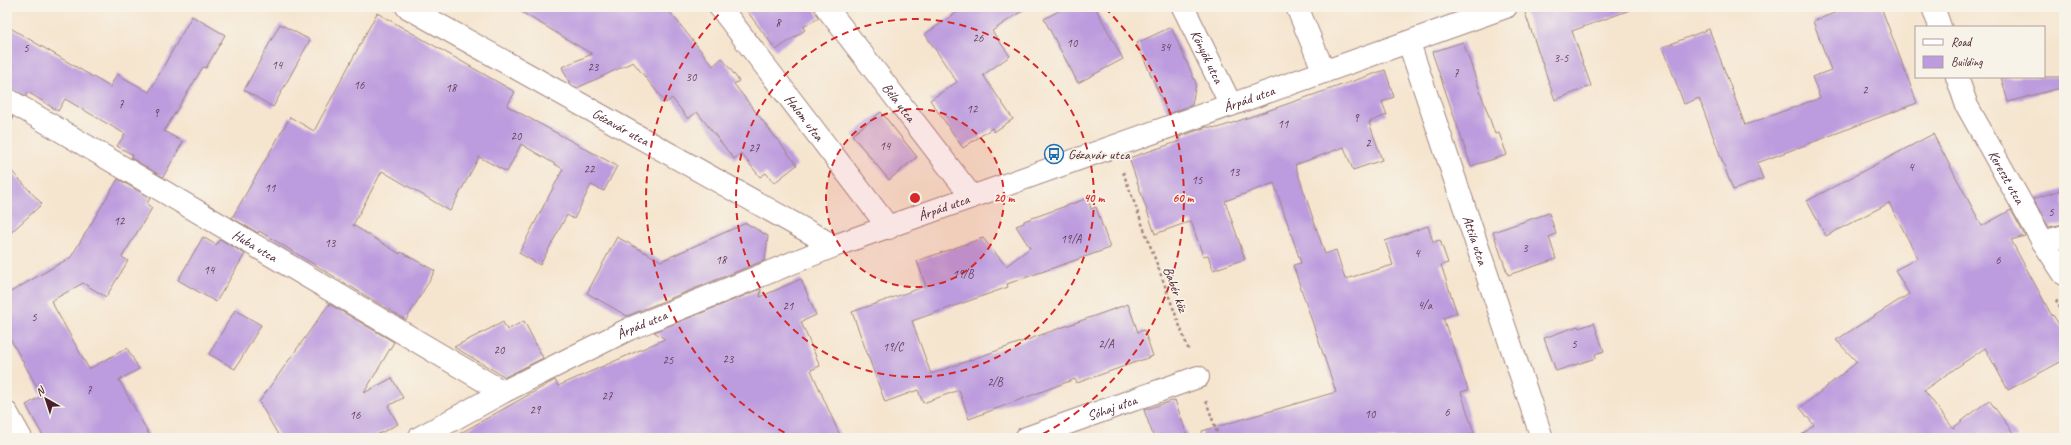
<svg xmlns="http://www.w3.org/2000/svg" width="2071" height="445" viewBox="0 0 2071 445" font-family="Caveat,sans-serif">
  <style>
    .building { fill: #bc9bde }
    .lines { fill: none; stroke-linecap: round; stroke-linejoin: round }
    .street-casing { stroke: #a0827d; stroke-width: 24 }
    .path { stroke: #a0827d; stroke-width: 2.5; stroke-dasharray: 3 3; stroke-linecap: butt }
    .street { stroke: #fff; stroke-width: 22 }
    .ring { fill: none; stroke: #d62828; stroke-width: 2; stroke-dasharray: 7 5 }
    .labels { text-anchor: middle; stroke-width: 3.5; stroke-linejoin: round; paint-order: stroke }
    .number-label { font-size: 12px; fill: #663e58 }
    .street-label { font-size: 14px; fill: #4a1f2b; stroke: #f7f3e8 }
    .poi-label { font-size: 14px; fill: #4a1f2b; stroke: #f7f3e8; text-anchor: start }
    .centre { fill: #d62828; stroke: #f7f3e8; stroke-width: 2 }
    .ring-label { font-size: 12px; text-anchor: middle; font-weight: bold; fill: #d62828; stroke: #f7f3e8; stroke-width: 3.5; stroke-linejoin: round; paint-order: stroke }
  </style>
  <rect width="100%" height="100%" fill="#f7f3e8"/>
  <filter id="ink" filterUnits="userSpaceOnUse"><feTurbulence type="fractalNoise" baseFrequency=".025" numOctaves="2"/><feDisplacementMap in="SourceGraphic" scale="8" xChannelSelector="R" yChannelSelector="G"/><feConvolveMatrix kernelMatrix="1 2 1 2 8 2 1 2 1" color-interpolation-filters="sRGB"/></filter>
  <filter id="wash" filterUnits="userSpaceOnUse"><feTurbulence type="fractalNoise" baseFrequency=".012" numOctaves="4" result="noise"/><feDisplacementMap in="SourceGraphic" scale="16" xChannelSelector="R" yChannelSelector="G"/><feGaussianBlur stdDeviation="0.9" result="paint"/><feColorMatrix in="noise" values="0 0 0 0 0 0 0 0 0 0 0 0 0 0 0 0 0 1.4 0 .05"/><feComposite in="paint" operator="in"/></filter>
  <g filter="url(#wash)">
    <rect width="100%" height="100%" fill="#f5e5cf"/>
    <g id="blocks">
      <g class="building">
        <path d="M513,7H666L713,66L722,58L739,81L734,84L797,165L774,183L766,173L760,177L741,153L734,159L697,112L688,119L672,98L666,103L633,62L577,88L570,84L562,67L592,54Z"/>
        <path d="M744,7H814L819,18L803,27L805,30L776,50Z"/>
        <path d="M965,7H1028L992,31L1010,56L983,75L1013,119L994,132L992,128L963,148L930,100L957,82L925,34Z"/>
        <path d="M1066,7H1095L1123,59L1078,83L1044,19Z"/>
        <path d="M1523,7H1629L1630,10L1572,31L1591,86L1555,100Z"/>
        <path d="M1851,7H1881L1917,103L1757,163L1763,179L1733,190L1699,98L1684,104L1663,47L1709,29L1745,125L1820,98L1812,77L1831,70L1813,21Z"/>
        <path d="M377,13L515,92L507,106L617,166L604,191L591,185L574,219L567,215L540,265L519,253L563,169L521,144L507,172L479,157L450,211L382,171L353,225L400,254L401,252L435,271L406,320L259,231L258,233L232,218L290,117L314,131Z"/>
        <path d="M192,16L225,35L206,68L203,67L164,131L183,142L163,177L131,158L133,155L117,146L125,134L65,99L58,111L28,92L26,96L7,87V26L110,87L117,74L149,92Z"/>
        <path d="M280,24L310,40L273,107L244,90Z"/>
        <path d="M1171,27L1196,83L1192,105L1168,114L1137,43Z"/>
        <path d="M1463,42L1495,134L1499,133L1507,155L1471,166L1432,52Z"/>
        <path d="M1385,70L1394,97L1382,102L1387,115L1369,122L1382,160L1353,170L1344,147L1295,165L1325,254L1336,250L1345,279L1393,265L1385,241L1428,226L1433,242L1440,240L1448,263L1441,265L1457,313L1443,318L1468,390L1461,392L1474,433L1460,438H1203L1202,431L1336,392L1293,265L1301,263L1274,183L1225,201L1245,259L1213,270L1208,255L1203,256L1191,221L1155,234L1129,158L1180,141L1179,137L1207,127L1218,128Z"/>
        <path d="M2001,77H2064V87L2008,102Z"/>
        <path d="M881,112L917,157L889,180L852,135Z"/>
        <path d="M7,114L13,117L7,128Z"/>
        <path d="M1933,134L1982,226L2011,210L2025,236L2011,240L2052,316L2053,315L2064,332V360L2008,390L1985,348L1924,390L1953,428L1989,400L2017,438H1798L1814,425L1800,408L1857,362L1836,340L1909,294L1895,270L1918,258L1889,203L1826,236L1807,201Z"/>
        <path d="M7,166L42,204L7,236Z"/>
        <path d="M118,179L150,198L147,204L152,208L122,257L128,261L106,297L83,283L51,301L89,369L127,348L139,369L119,380L151,438H44L26,405L42,396L7,333V294L71,257Z"/>
        <path d="M2064,189V224L2049,227L2033,199Z"/>
        <path d="M1088,198L1091,209L1096,207L1110,248L1007,284L1008,287L912,321L931,374L1128,304L1138,332L1144,330L1153,356L1077,383L1075,379L969,419L959,390L923,403L918,390L885,402L852,312L926,286L917,261L983,238L1006,266L1030,248L1016,226L1024,223V221Z"/>
        <path d="M1549,213L1556,234L1549,237L1556,259L1508,275L1493,232Z"/>
        <path d="M746,223L768,236L765,260L627,316L587,293L617,237L661,261Z"/>
        <path d="M203,237L216,245L220,239L245,254L216,302L178,280Z"/>
        <path d="M801,279L816,315L801,322L820,366L811,370L841,438H452L555,380L558,386L665,339L654,332L761,289L760,297Z"/>
        <path d="M329,304L394,342L364,393L392,378L403,398L388,406L398,424L371,438H280L259,402Z"/>
        <path d="M235,310L261,325L235,369L209,354Z"/>
        <path d="M524,321L543,358L505,377L454,347L503,322L507,330Z"/>
        <path d="M1594,323L1604,351L1595,354L1596,358L1556,371L1544,338L1578,326L1579,328Z"/>
        <path d="M1175,400L1188,438H1154L1144,410Z"/>
      </g>
    </g>
  </g>
  <g filter="url(#ink)">
    <use href="#blocks" fill-opacity="0" stroke="#a0827d" stroke-width="1"/>
    <g class="lines">
      <defs>
        <g id="street">
          <path id="s1" d="M407,7L834,246"/>
          <path id="s2" d="M720,7L889,228"/>
          <path id="s3" d="M826,7L972,197"/>
          <path id="s4" d="M1183,7L1231,105"/>
          <path d="M1297,7L1324,72"/>
          <path d="M1933,7L1940,27"/>
          <path id="s5" d="M1409,43L1542,438"/>
          <path id="s6" d="M1957,77L1967,106L2043,242L2064,274"/>
          <path id="s7" d="M7,99L503,392"/>
          <path d="M2043,242L2064,236"/>
          <path d="M7,413L21,438"/>
          <path id="s8" d="M419,438L503,392L629,329L834,246L1506,7"/>
          <path id="s9" d="M1026,438L1198,377"/>
        </g>
      </defs>
      <use href="#street" class="street-casing"/>
      <g class="path">
        <path d="M1123,172L1189,351"/>
        <path d="M2056,300L2064,315"/>
        <path d="M1206,401L1219,438"/>
      </g>
      <use href="#street" class="street"/>
    </g>
  </g>
  <circle cx="915" cy="198" r="89" fill="#d62828" fill-opacity=".12"/>
  <g class="ring">
    <circle cx="915" cy="198" r="89"/>
    <circle cx="915" cy="198" r="179"/>
    <path d="M795 438A268 268 0 0 1 725 8M1105 8A268 268 0 0 1 1035 438"/>
  </g>
  <defs>
    <symbol id="bus-ring" viewBox="-11 -11 22 22"><circle r="9.5" fill="#f7f3e8" stroke="#1f6fb2" stroke-width="1.5"/><path d="M-5-6H5V4H4V6H2V4H-2V6H-4V4H-5ZM-3.5-4V0h7V-4ZM-3.5 1.2v1.5H-2V1.2ZM2 1.2v1.5H3.5V1.2Z" fill="#1f6fb2"/></symbol>
  </defs>
  <g fill-rule="evenodd">
    <use href="#bus-ring" x="1043" y="143" width="22" height="22"/>
  </g>
  <g class="labels">
    <g class="number-label">
      <text x="778" y="27">8</text>
      <text x="978" y="42">26</text>
      <text x="1072" y="47">10</text>
      <text x="1165" y="51">34</text>
      <text x="26" y="52">5</text>
      <text x="1561" y="62">3-5</text>
      <text x="277" y="69">14</text>
      <text x="593" y="71">23</text>
      <text x="1456" y="77">7</text>
      <text x="691" y="81">30</text>
      <text x="359" y="89">16</text>
      <text x="451" y="92">18</text>
      <text x="1865" y="94">2</text>
      <text x="121" y="108">7</text>
      <text x="972" y="113">12</text>
      <text x="156" y="117">9</text>
      <text x="1356" y="122">9</text>
      <text x="1283" y="128">11</text>
      <text x="516" y="140">20</text>
      <text x="1368" y="147">2</text>
      <text x="885" y="150">14</text>
      <text x="754" y="152">27</text>
      <text x="1911" y="171">4</text>
      <text x="589" y="173">22</text>
      <text x="1234" y="176">13</text>
      <text x="1197" y="184">15</text>
      <text x="270" y="192">11</text>
      <text x="2051" y="216">5</text>
      <text x="119" y="225">12</text>
      <text x="1071" y="243">19/A</text>
      <text x="330" y="247">13</text>
      <text x="1525" y="252">3</text>
      <text x="1417" y="257">4</text>
      <text x="721" y="264">18</text>
      <text x="1998" y="264">6</text>
      <text x="209" y="274">14</text>
      <text x="963" y="278">19/B</text>
      <text x="1425" y="309">4/a</text>
      <text x="788" y="310">21</text>
      <text x="34" y="321">5</text>
      <text x="1106" y="348">2/A</text>
      <text x="1574" y="348">5</text>
      <text x="893" y="351">19/C</text>
      <text x="499" y="354">20</text>
      <text x="728" y="363">23</text>
      <text x="668" y="364">25</text>
      <text x="995" y="386">2/B</text>
      <text x="89" y="394">7</text>
      <text x="607" y="400">27</text>
      <text x="535" y="414">29</text>
      <text x="1447" y="416">6</text>
      <text x="1370" y="418">10</text>
      <text x="355" y="419">16</text>
    </g>
    <g class="street-label">
      <text dy="5" stroke="none"><textPath href="#s4" startOffset="55">Könyök utca</textPath></text>
      <text dy="5" stroke="none"><textPath href="#s8" startOffset="898">Árpád utca</textPath></text>
      <text dy="5" stroke="none"><textPath href="#s3" startOffset="120">Béla utca</textPath></text>
      <text dy="5" stroke="none"><textPath href="#s2" startOffset="139">Halom utca</textPath></text>
      <text dy="5" stroke="none"><textPath href="#s1" startOffset="245">Gézavár utca</textPath></text>
      <text dy="5" stroke="none"><textPath href="#s6" startOffset="112">Kereszt utca</textPath></text>
      <text dy="5" stroke="none"><textPath href="#s8" startOffset="574">Árpád utca</textPath></text>
      <text dy="5" stroke="none"><textPath href="#s5" startOffset="208">Attila utca</textPath></text>
      <text dy="5" stroke="none"><textPath href="#s7" startOffset="288">Huba utca</textPath></text>
      <text transform="translate(1176 289) rotate(70)" y="5">Babér köz</text>
      <text dy="5" stroke="none"><textPath href="#s8" startOffset="250">Árpád utca</textPath></text>
      <text dy="5" stroke="none"><textPath href="#s9" startOffset="91">Sóhaj utca</textPath></text>
    </g>
    <g class="poi-label">
      <text x="1068" y="159">Gézavár utca</text>
    </g>
  </g>
  <circle cx="915" cy="198" r="6" class="centre"/>
  <g class="ring-label">
    <text x="1004" y="202">20 m</text>
    <text x="1094" y="202">40 m</text>
    <text x="1183" y="202">60 m</text>
  </g>
  <rect width="2071" height="445" fill="none" stroke="#f7f3e8" stroke-width="24"/>
  <rect x="1915" y="26" width="130" height="52" fill="#f7f3e8" stroke="#b29e9c"/>
  <rect x="1923" y="39" width="20" height="6" fill="#ffffff" stroke="#b29e9c"/>
  <text x="1951" y="46" font-size="12" fill="#4a1f2b">Road</text>
  <rect x="1923" y="56" width="20" height="12" fill="#bc9bde" stroke="#b29e9c"/>
  <text x="1951" y="66" font-size="12" fill="#4a1f2b">Building</text>
  <g transform="translate(46 399) rotate(321)" stroke="#f7f3e8" stroke-width="3" paint-order="stroke">
  <path d="M0-3L7 15L0 10L-7 15Z" fill="#4a1f2b"/>
  <text y="-6" font-size="11" font-weight="bold" text-anchor="middle" fill="#4a1f2b">N</text>
  </g>
</svg>
